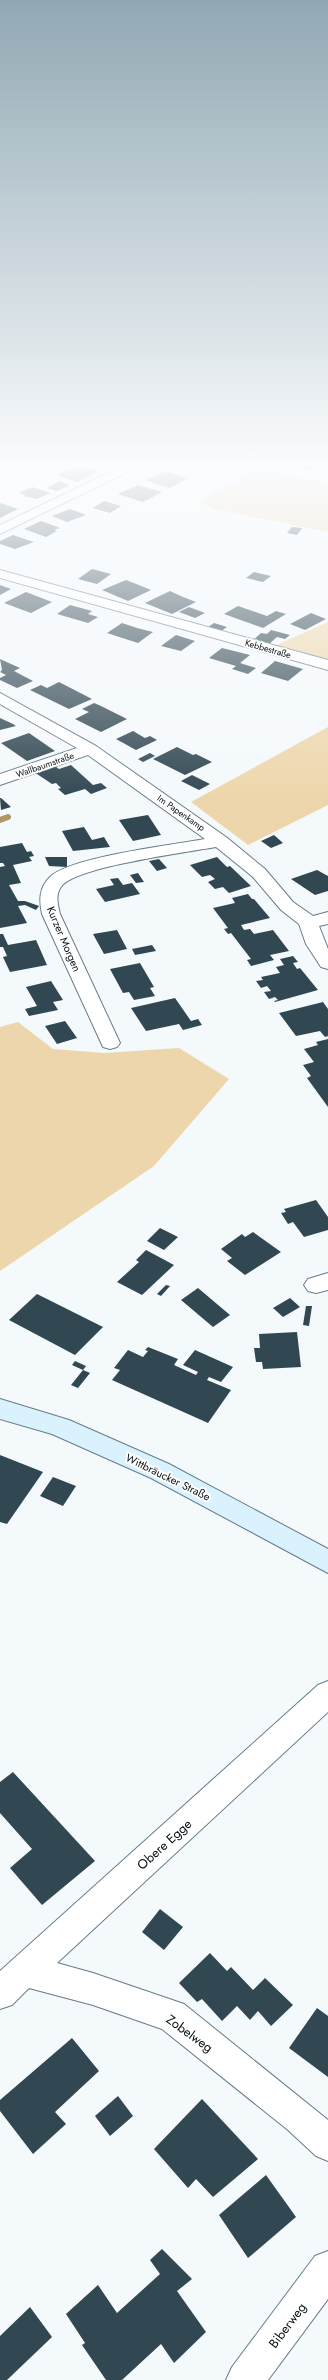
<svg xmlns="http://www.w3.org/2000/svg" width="328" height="2380" viewBox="0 0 328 2380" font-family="Jost,sans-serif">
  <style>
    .green { fill: #edd6ab }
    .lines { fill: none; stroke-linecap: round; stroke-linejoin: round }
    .stream { stroke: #b09764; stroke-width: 6 }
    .building { fill: #314752 }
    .minor-casing { stroke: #657c89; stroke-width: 2 }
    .secondary-casing { stroke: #657c89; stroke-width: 2 }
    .minor { fill: #fff; fill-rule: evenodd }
    .secondary { fill: #daf2fd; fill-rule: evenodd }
    .labels { text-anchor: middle; stroke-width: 4; stroke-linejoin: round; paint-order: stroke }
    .far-street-label { font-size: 9px; fill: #071014; stroke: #fff }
    .street-label { font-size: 11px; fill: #071014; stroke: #fff }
    .near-street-label { font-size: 13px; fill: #071014; stroke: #fff }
  </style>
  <rect width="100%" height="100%" fill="#f4f9fc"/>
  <g class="green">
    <path d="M256,469L328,482V532L218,510L198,502Z"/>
    <path d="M328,622V662L272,647Z"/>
    <path d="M328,727V805L248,845L191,802Z"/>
    <path d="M18,1022L53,1049L104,1053L179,1048L229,1079L154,1166L0,1271V1027Z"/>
  </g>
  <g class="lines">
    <path class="stream" d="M0,820L8,817"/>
  </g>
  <g class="building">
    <path d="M75,466H83L99,471L77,482L57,475Z"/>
    <path d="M297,466H317L310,470Z"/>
    <path d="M166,471L189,478L169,488L145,480Z"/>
    <path d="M60,481L70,485L57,491L47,488Z"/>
    <path d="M138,485L162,492L143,502L118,494Z"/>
    <path d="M32,487L50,493L37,499L23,496L26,495L19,493Z"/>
    <path d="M104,501L121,506L110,513L93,508Z"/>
    <path d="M0,503L18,509L0,518Z"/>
    <path d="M70,509L86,515L67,522L52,516Z"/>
    <path d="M41,521L60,528L54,530L57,531L46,537L24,529Z"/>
    <path d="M292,527L302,528L297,535L287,533Z"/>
    <path d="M13,535L34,542L15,549L0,544V541Z"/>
    <path d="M92,569L111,574L97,584L78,579Z"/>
    <path d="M254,572L271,576L263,582L246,578Z"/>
    <path d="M126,580L139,585L151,590L128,601L102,590Z"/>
    <path d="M0,585L11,589L0,595Z"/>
    <path d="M170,591L183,597L196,602L172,614L145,603Z"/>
    <path d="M26,592L52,602L31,613L4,603Z"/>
    <path d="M70,605L92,611L88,614L98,617L88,623L57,614Z"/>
    <path d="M238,606L267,616L276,611L286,614L263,628L224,614Z"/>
    <path d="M189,607L205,613L195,618L179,612Z"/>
    <path d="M311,613L326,619L305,630L290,624Z"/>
    <path d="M122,623L137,628L153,632L138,643L107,633Z"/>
    <path d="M214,623L227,627L221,631L208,627Z"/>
    <path d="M271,630L290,635L285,639L277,637L268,645L252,641L261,633L267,634Z"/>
    <path d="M176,635L195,641L181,651L161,646Z"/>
    <path d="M222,648L250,655L240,663L256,668L248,674L232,669L236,666L209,658Z"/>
    <path d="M0,659L20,668L14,671L33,681L17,688L0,680V678L6,675L0,672L2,670Z"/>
    <path d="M275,661L303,669L288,681L261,673Z"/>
    <path d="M59,682L92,699L69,709L30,690L41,685L47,688Z"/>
    <path d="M94,703L101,706L127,719L101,732L75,719L89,712L82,709Z"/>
    <path d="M0,718L13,724L16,726L0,730Z"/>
    <path d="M133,731L145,738L150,736L157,740L136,750L116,739Z"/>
    <path d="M29,733L55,751L27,761L1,743Z"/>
    <path d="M177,747L193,755L196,754L212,762L185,775L153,759Z"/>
    <path d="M150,753L155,756L143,762L138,759Z"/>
    <path d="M71,765L93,785L101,783L107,788L91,794L85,789L65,795L58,789L61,788L56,783L52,784L34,772L55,766L59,769Z"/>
    <path d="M192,775L210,784L199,790L181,781Z"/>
    <path d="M0,798H1L11,807L1,810Z"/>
    <path d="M148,815L161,835L133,841L119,820Z"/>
    <path d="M84,827L92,840L104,837L110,847L73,851L62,831Z"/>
    <path d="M274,835L283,843L271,848L261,841Z"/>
    <path d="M22,843L27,852L31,851L34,856L29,857L32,861L13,865L21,883L9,885L18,901H25L39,906L36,910L25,905L18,906L27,923L0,928V867L5,866L3,863H0V847Z"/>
    <path d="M45,857H67V867L49,866Z"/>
    <path d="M217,857L227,867L230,866L251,886L229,893L223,887L215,889L208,882L215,879L210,875L202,877L190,865Z"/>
    <path d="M159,859L167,868L157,871L149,861Z"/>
    <path d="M317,870L328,876V891L315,895L291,879Z"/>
    <path d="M138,873L144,882L136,883L130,875Z"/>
    <path d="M118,878L123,885L132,883L140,894L105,902L96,889L114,885L110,879Z"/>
    <path d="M248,894L252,899H254L270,918L241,925L244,930L250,929L254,934L273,930L289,951L270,955L274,960L251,966L247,960L251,959L231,933L228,934L224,929L228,928L213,908L235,903L232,898Z"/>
    <path d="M117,930L127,949L104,954L93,934Z"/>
    <path d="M0,934H3L8,945L36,940L47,965L10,972L3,957L7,956L3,947H0Z"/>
    <path d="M152,945L156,951L135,955L132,949Z"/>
    <path d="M293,956L298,962L293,963L297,969L300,968L318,990L275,1002L274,1001L278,1000L275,997L269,999L264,992L271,991L267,986L261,988L256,981L263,980L261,977L280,973L276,967L284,965L280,959Z"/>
    <path d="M140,963L154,987L150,988L155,996L134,1000L129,992L123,993L110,969Z"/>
    <path d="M51,981L63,1000L53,1002L58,1010L29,1016L25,1009L37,1006L26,987Z"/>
    <path d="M175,998L191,1021L198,1019L202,1025L183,1030L179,1024L146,1031L131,1008Z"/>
    <path d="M323,1002L328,1009V1036L325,1037L320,1031L296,1036L279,1013Z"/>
    <path d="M65,1021L77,1038L57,1044L45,1026Z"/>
    <path d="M328,1039V1107L307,1078L311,1076L303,1065L314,1062L304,1049L318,1045L316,1042Z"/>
    <path d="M316,1200L328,1217V1230L304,1237L293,1222L288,1224L281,1213L286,1212L284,1209Z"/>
    <path d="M160,1228L178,1237L164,1250L147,1241Z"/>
    <path d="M253,1232L281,1252L245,1275L227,1261L232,1258L221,1249L242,1234L245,1237Z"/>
    <path d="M146,1250L174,1265L142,1295L117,1282L139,1262L136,1260Z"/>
    <path d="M166,1285L170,1286L161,1296L157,1294Z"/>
    <path d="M198,1288L230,1315L213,1327L181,1300Z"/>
    <path d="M37,1294L103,1327L75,1355L9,1320Z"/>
    <path d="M290,1298L300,1307L283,1317L273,1308Z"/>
    <path d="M306,1306H312L309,1326L303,1325Z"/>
    <path d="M297,1332L301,1367L263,1369L262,1362H256L254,1348H260L259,1334Z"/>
    <path d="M148,1347L178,1359L174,1365L196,1375L198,1372L183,1365L195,1350L233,1367L221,1382L209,1377L207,1380L231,1390L208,1423L112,1380L120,1370L114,1368L128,1350L143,1357L148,1351L145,1350Z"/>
    <path d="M75,1361L86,1366L83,1370L90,1373L78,1388L71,1385L83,1370L72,1365Z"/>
    <path d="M0,1455L43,1472L7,1524L0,1522Z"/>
    <path d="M53,1477L76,1486L63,1506L40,1496Z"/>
    <path d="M13,1772L95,1861L42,1905L10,1868L32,1849L0,1813V1782Z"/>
    <path d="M160,1909L183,1927L164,1950L142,1932Z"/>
    <path d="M210,1953L227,1971L231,1967L253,1990L265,1978L293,2005L271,2026L258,2011L250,2020L237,2006L222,2021L202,1999L197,2002L179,1983Z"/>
    <path d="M317,2008L328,2016V2077L289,2048Z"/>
    <path d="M72,2038L99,2071L55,2112L66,2124L33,2154L0,2111V2100Z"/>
    <path d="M118,2096L133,2116L110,2136L95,2116Z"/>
    <path d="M202,2099L258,2159L213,2197L196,2179L188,2188L154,2149Z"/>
    <path d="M266,2175L296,2217L248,2258L219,2215Z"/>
    <path d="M162,2249L192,2279L177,2291L206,2332L174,2363L161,2344L122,2380H106L82,2345L85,2343L66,2314L98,2285L117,2313L160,2274L150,2260Z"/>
    <path d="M30,2307L52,2337L7,2380H0V2336Z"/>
  </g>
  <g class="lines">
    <defs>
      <g id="minor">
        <path d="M123,466H140L0,534V525Z"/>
        <path d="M0,570L328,660V670L0,578Z"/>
        <path d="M0,693L96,746L226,837L265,869L293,902L313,916L328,912V924L319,926L328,949V969L321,967L306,944L299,924L281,910L253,877L216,847C189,852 73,867 61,887C55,895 58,905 60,914L120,1043L117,1047L110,1049L103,1047L42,914C39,900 39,888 50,877C70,857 172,845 205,839L88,755L0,785V774L77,748L0,704Z"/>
        <path d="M328,1273V1290L316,1293L308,1291L304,1285L308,1279Z"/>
        <path d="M328,1681V1712L57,1963L93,1973L184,2004L328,2120V2161L316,2156L288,2130L162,2029L93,2005L29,1988L12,2005L0,2009V1971L318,1685Z"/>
        <path d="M328,2251V2299L268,2380H226L232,2367L315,2256Z"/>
      </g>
      <path id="secondary" d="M0,1399L69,1420L169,1464L328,1549V1573L151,1478L52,1434L0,1419Z"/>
    </defs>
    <use href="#minor" class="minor-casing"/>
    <use href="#secondary" class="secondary-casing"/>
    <use href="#minor" class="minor"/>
    <use href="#secondary" class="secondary"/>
  </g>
  <linearGradient id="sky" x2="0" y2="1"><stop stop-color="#91a8b3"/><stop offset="0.58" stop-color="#fafcfe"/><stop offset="1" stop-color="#fafcfe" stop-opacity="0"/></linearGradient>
  <rect width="328" height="800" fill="url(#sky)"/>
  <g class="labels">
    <g class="far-street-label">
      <text transform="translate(268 649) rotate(16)" y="3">Kebbestraße</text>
      <text transform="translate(45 765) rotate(-19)" y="3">Wallbaumstraße</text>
      <text transform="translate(181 813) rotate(35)" y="3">Im Papenkamp</text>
    </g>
    <g class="street-label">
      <text transform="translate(64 939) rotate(67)" y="4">Kurzer Morgen</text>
      <text transform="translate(168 1477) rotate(26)" y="4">Wittbräucker Straße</text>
    </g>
    <g class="near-street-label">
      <text transform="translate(164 1844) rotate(-42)" y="5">Obere Egge</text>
      <text transform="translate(190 2033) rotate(36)" y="5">Zobelweg</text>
      <text transform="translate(287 2325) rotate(-53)" y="5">Biberweg</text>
    </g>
  </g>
</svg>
